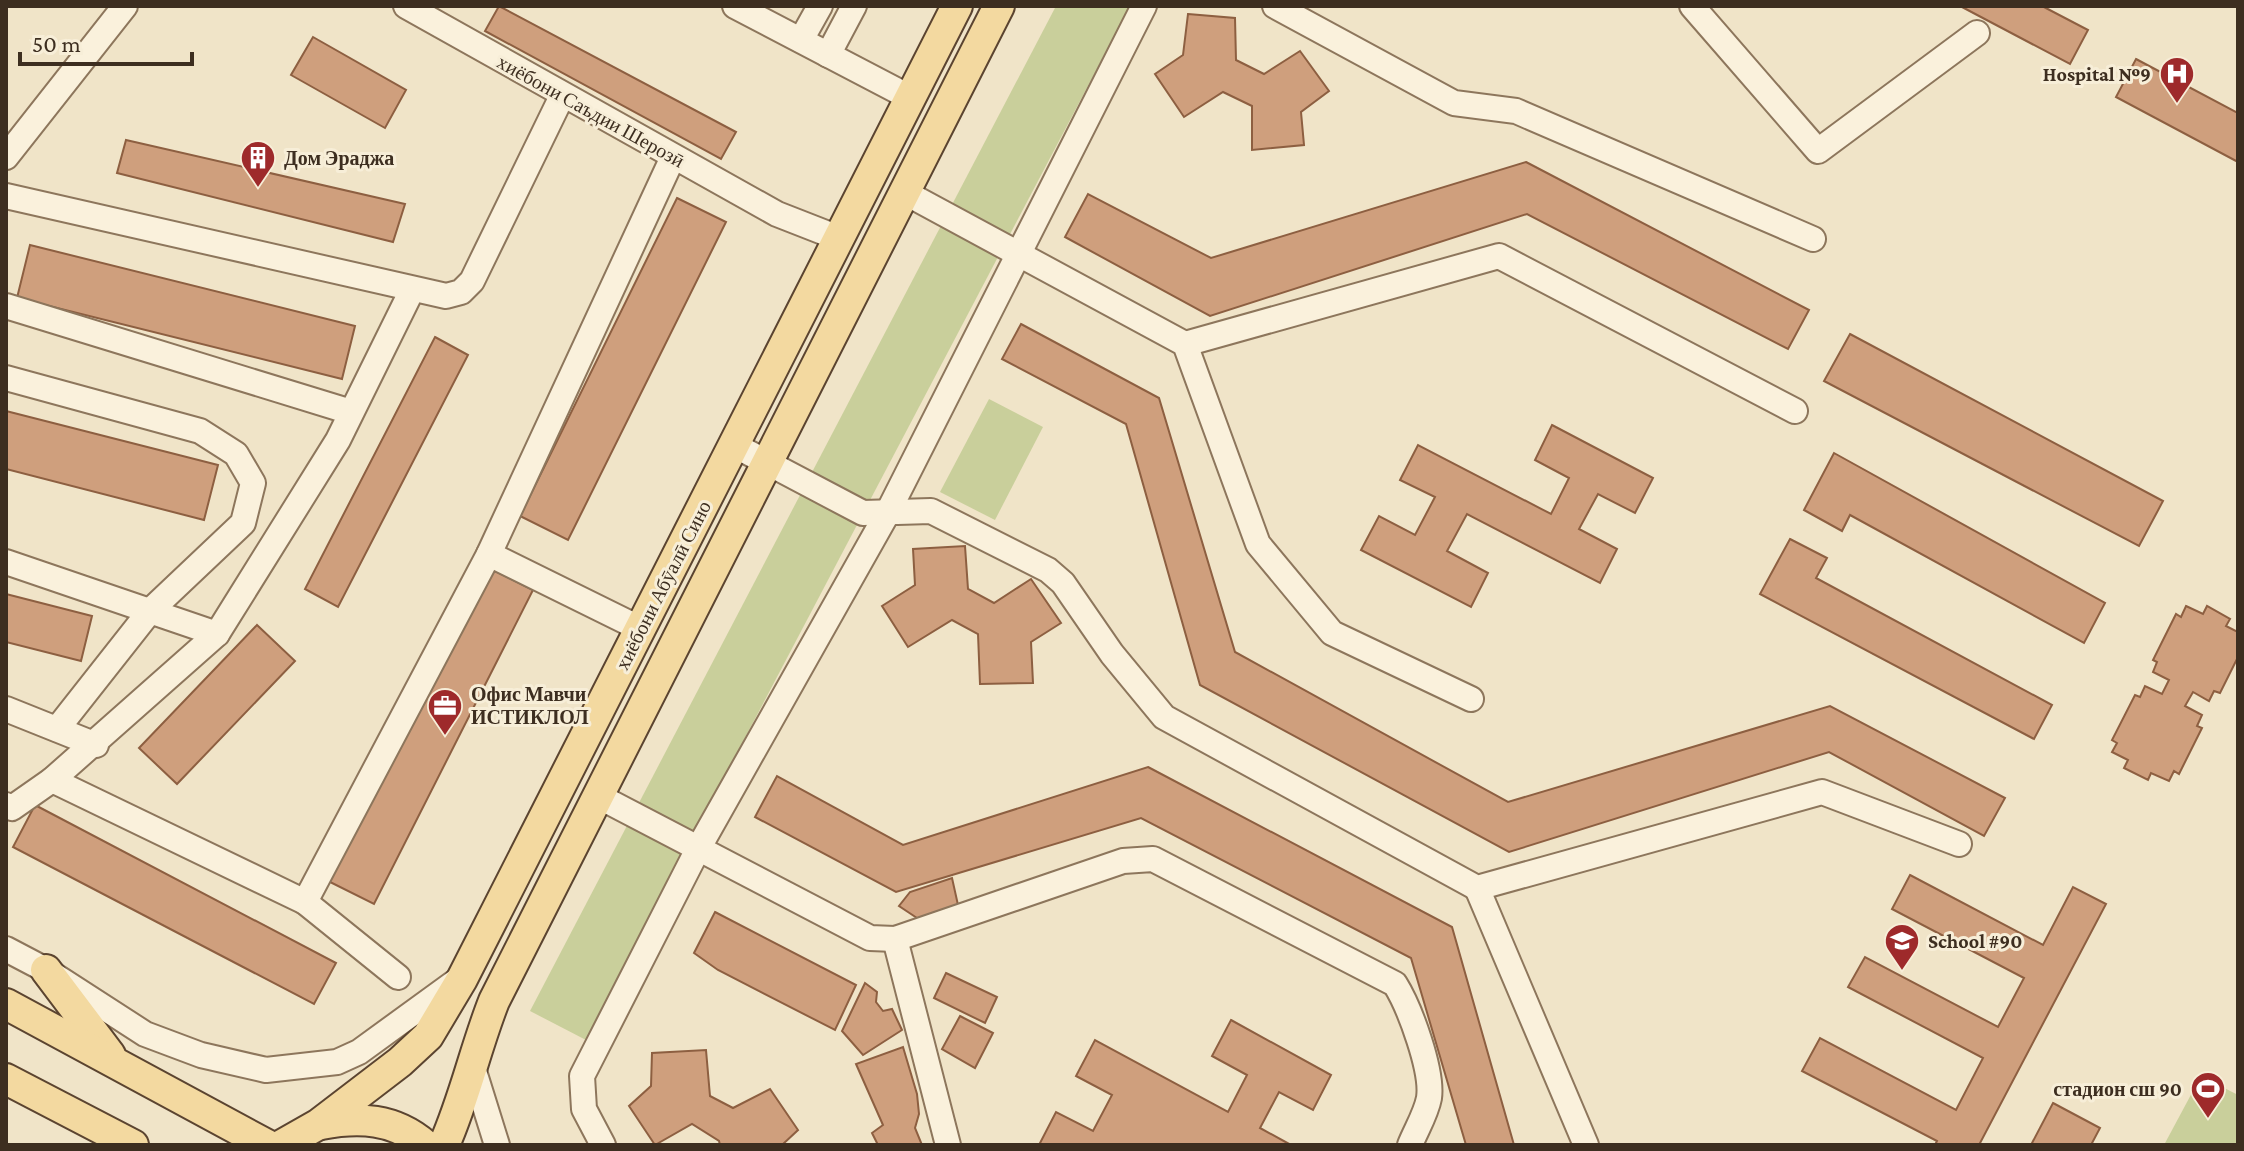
<svg xmlns="http://www.w3.org/2000/svg" width="2244" height="1151" viewBox="0 0 2244 1151" font-family="'Crimson Pro',serif">
  <style>
    .green { fill: #c9cf9b }
    .building { fill: #cf9f7d; stroke: #8d5f41; stroke-width: 2 }
    .lines { fill: none; stroke-linecap: round; stroke-linejoin: round }
    .minor-casing { stroke: #8d765c; stroke-width: 28 }
    .major-casing { stroke: #5b4430; stroke-width: 34 }
    .minor { stroke: #faf1dc; stroke-width: 24 }
    .major { stroke: #f3d9a0; stroke-width: 30 }
    .labels { text-anchor: middle; stroke-width: 6; stroke-linejoin: round; paint-order: stroke }
    .poi-label { font-size: 20px; font-weight: bold; fill: #3d2e20; stroke: #f7eed8; text-anchor: start }
    .street-label { font-size: 20px; fill: #3d2e20; stroke: #f7eed8 }
  </style>
  <rect width="100%" height="100%" fill="#f0e4c8"/>
  <g class="green">
    <path d="M1056,6H1130L586,1040L530,1011Z"/>
    <path d="M989,399L1043,427L995,520L940,492Z"/>
    <path d="M2201,1076L2238,1095V1145H2164Z"/>
  </g>
  <g class="building">
    <path d="M499,6L736,132L721,159L485,31Z"/>
    <path d="M2042,6L2088,30L2070,64L1962,7Z"/>
    <path d="M1188,14L1235,18L1236,60L1264,74L1300,51L1329,91L1301,112L1304,145L1252,150V106L1223,92L1184,117L1155,74L1183,55Z"/>
    <path d="M313,37L406,90L385,128L291,75Z"/>
    <path d="M2136,59L2238,113V162L2116,97Z"/>
    <path d="M126,140L405,204L393,242L117,173Z"/>
    <path d="M1526,162L1809,310L1788,349L1527,214L1210,316L1065,237L1088,194L1211,258Z"/>
    <path d="M677,198L726,222L568,540L520,516Z"/>
    <path d="M30,245L355,326L342,379L17,298Z"/>
    <path d="M1021,324L1159,398L1235,652L1508,802L1830,706L2005,798L1984,836L1829,752L1509,852L1200,685L1126,424L1002,359Z"/>
    <path d="M1850,334L2163,501L2139,546L1824,381Z"/>
    <path d="M435,337L468,355L338,607L305,589Z"/>
    <path d="M6,411L218,465L204,520L6,469Z"/>
    <path d="M1552,425L1653,478L1635,513L1598,494L1579,529L1617,549L1600,583L1467,514L1447,551L1488,573L1471,607L1361,550L1379,516L1415,535L1435,497L1400,480L1418,445L1551,514L1569,478L1535,460Z"/>
    <path d="M1834,453L2105,603L2084,643L1850,515L1842,531L1804,510Z"/>
    <path d="M1790,539L1827,558L1816,578L2052,705L2034,739L1760,594Z"/>
    <path d="M965,546L968,589L994,603L1031,579L1061,623L1031,642L1033,683L980,684L978,634L952,620L908,647L882,606L915,585L913,549Z"/>
    <path d="M487,567L533,590L374,904L328,881Z"/>
    <path d="M6,594L92,616L81,661L6,642Z"/>
    <path d="M2186,606L2203,614L2207,606L2230,619L2226,626L2238,632V657L2220,693L2214,691L2209,701L2193,692L2185,706L2202,715L2197,726L2202,728L2179,774L2174,771L2169,781L2151,773L2148,780L2124,768L2128,760L2112,752L2117,743L2112,740L2135,695L2140,697L2145,686L2162,694L2169,680L2153,672L2157,662L2153,660L2176,614L2181,617Z"/>
    <path d="M257,625L295,661L177,784L139,748Z"/>
    <path d="M1148,767L1452,927L1514,1145H1466L1411,958L1141,818L896,892L755,817L777,776L903,845Z"/>
    <path d="M35,805L336,963L314,1004L13,847Z"/>
    <path d="M1910,875L2043,945L2073,887L2106,904L1979,1145H1935L1937,1141L1802,1071L1820,1038L1956,1110L1983,1058L1848,987L1865,957L1998,1027L2024,978L1892,909Z"/>
    <path d="M952,878L960,914L926,924L899,906L910,892Z"/>
    <path d="M715,912L856,985L835,1030L718,970L694,953Z"/>
    <path d="M946,973L997,997L985,1023L934,998Z"/>
    <path d="M865,983L877,992L876,1002L883,1011L892,1009L902,1030L863,1055L842,1031Z"/>
    <path d="M960,1016L993,1033L975,1068L942,1049Z"/>
    <path d="M1231,1020L1331,1075L1313,1110L1279,1092L1260,1128L1291,1145H1039L1056,1112L1093,1131L1112,1095L1076,1076L1095,1040L1228,1112L1247,1075L1212,1056Z"/>
    <path d="M903,1047L917,1094L919,1114L915,1128L922,1145H878L872,1133L883,1125L856,1064Z"/>
    <path d="M706,1050L710,1096L733,1108L770,1089L798,1130L782,1145H720L719,1141L692,1124L655,1145L629,1106L651,1086L652,1053Z"/>
    <path d="M2053,1103L2100,1128L2091,1145H2031Z"/>
  </g>
  <g class="lines">
    <defs>
      <g id="minor">
        <path d="M406,6L777,214L841,239"/>
        <path d="M735,6L911,98"/>
        <path d="M1275,6L1454,103L1516,111L1813,239"/>
        <path d="M1692,6L1818,151L1977,33"/>
        <path d="M801,40L820,6"/>
        <path d="M828,55L854,6"/>
        <path d="M6,157L125,6"/>
        <path d="M904,192L1185,344L1258,544L1332,633L1471,699"/>
        <path d="M6,196L446,296L461,292L472,281L562,96"/>
        <path d="M6,306L351,412"/>
        <path d="M1185,344L1499,256L1795,411"/>
        <path d="M6,378L200,431L236,454L253,483L243,523L150,611L57,729"/>
        <path d="M734,445L863,513L931,511L1048,570L1063,583L1112,654L1164,717L1477,888L1822,792L1959,844"/>
        <path d="M489,554L641,629"/>
        <path d="M6,562L217,634"/>
        <path d="M6,709L96,745"/>
        <path d="M52,780L217,634L338,440L412,290"/>
        <path d="M598,796L870,938L895,939L1123,861L1153,859L1395,984C1410,1008 1433,1071 1429,1098C1426,1114 1416,1130 1410,1145"/>
        <path d="M6,805L12,808L52,780L305,902L489,554L673,157"/>
        <path d="M1477,888L1586,1145"/>
        <path d="M305,902L398,977"/>
        <path d="M895,939L948,1145"/>
        <path d="M6,949L46,970L145,1034L201,1055L266,1070L337,1062L359,1052L458,980"/>
        <path d="M473,1068L497,1145"/>
        <path d="M603,1145L584,1109L582,1076L698,849L888,512L1144,6"/>
      </g>
      <g id="major">
        <path d="M46,970L110,1055"/>
        <path d="M6,1004L267,1145"/>
        <path d="M6,1079L133,1145"/>
        <path d="M321,1124C359,1117 394,1118 425,1145"/>
        <path d="M282,1145L319,1124L400,1062L428,1036L462,979L957,6"/>
        <path d="M444,1145C465,1098 475,1049 494,1001L999,6"/>
      </g>
    </defs>
    <use href="#minor" class="minor-casing"/>
    <use href="#major" class="major-casing"/>
    <use href="#minor" class="minor"/>
    <use href="#major" class="major"/>
  </g>
  <defs>
    <symbol id="hospital-pin" viewBox="-11 -11 22 30"><path d="M0 17L-7.5 6A9.5 9.5 0 1 1 7.5 6Z" fill="#9e2a2b" stroke="#f7eed8"/><path d="M-5-5h3v3.5h4V-5h3V5h-3V1.5h-4V5h-3Z" fill="#fff"/></symbol>
    <symbol id="building-pin" viewBox="-11 -11 22 30"><path d="M0 17L-7.5 6A9.5 9.5 0 1 1 7.5 6Z" fill="#9e2a2b" stroke="#f7eed8"/><path d="M-4-6H4V6H1V3H-1V6H-4ZM-2.5-4.3h1.7v1.8h-1.7ZM.8-4.3h1.7v1.8H.8ZM-2.5-1h1.7V.8h-1.7ZM.8-1h1.7V.8H.8Z" fill="#fff"/></symbol>
    <symbol id="office-pin" viewBox="-11 -11 22 30"><path d="M0 17L-7.5 6A9.5 9.5 0 1 1 7.5 6Z" fill="#9e2a2b" stroke="#f7eed8"/><path d="M-6-3h4V-5.5h4V-3h4V5H-6ZM-1-4.5V-3h2v-1.5ZM-6 0V1H6V0Z" fill="#fff"/></symbol>
    <symbol id="school-pin" viewBox="-11 -11 22 30"><path d="M0 17L-7.5 6A9.5 9.5 0 1 1 7.5 6Z" fill="#9e2a2b" stroke="#f7eed8"/><path d="M0-5L7-2L0 1L-7-2ZM-4 1L0 2.5L4 1V4Q0 6-4 4Z" fill="#fff"/></symbol>
    <symbol id="stadium-pin" viewBox="-11 -11 22 30"><path d="M0 17L-7.5 6A9.5 9.5 0 1 1 7.5 6Z" fill="#9e2a2b" stroke="#f7eed8"/><path d="M0-5a6.5 5 0 1 0 0 10a6.5 5 0 1 0 0-10ZM-3.5-1.8h7v3.6h-7Z" fill="#fff"/></symbol>
  </defs>
  <g fill-rule="evenodd">
    <use href="#hospital-pin" x="2157" y="54" width="40" height="54"/>
    <use href="#building-pin" x="238" y="138" width="40" height="54"/>
    <use href="#office-pin" x="425" y="686" width="40" height="54"/>
    <use href="#school-pin" x="1882" y="921" width="40" height="54"/>
    <use href="#stadium-pin" x="2188" y="1069" width="40" height="54"/>
  </g>
  <g class="labels">
    <g class="poi-label">
      <text x="2151" y="81" text-anchor="end">Hospital №9</text>
      <text x="284" y="165">Дом Эраджа</text>
      <text x="471" y="701">Офис Мавчи<tspan x="471" dy="23">ИСТИКЛОЛ</tspan></text>
      <text x="1928" y="948">School #90</text>
      <text x="2182" y="1096" text-anchor="end">стадион сш 90</text>
    </g>
    <g class="street-label">
      <text transform="translate(591 111) rotate(29)" y="7">хиёбони Саъдии Шерозӣ</text>
      <text transform="translate(663 585) rotate(-63)" y="7">хиёбони Абӯалӣ Сино</text>
    </g>
  </g>
  <rect width="2244" height="1151" fill="none" stroke="#3d2e20" stroke-width="16"/>
  <path d="M20 52v12h172v-12" fill="none" stroke="#3d2e20" stroke-width="4"/>
  <text x="32" y="52" font-size="24" fill="#3d2e20" stroke="#f7eed8" stroke-width="6" paint-order="stroke">50 m</text>
</svg>
